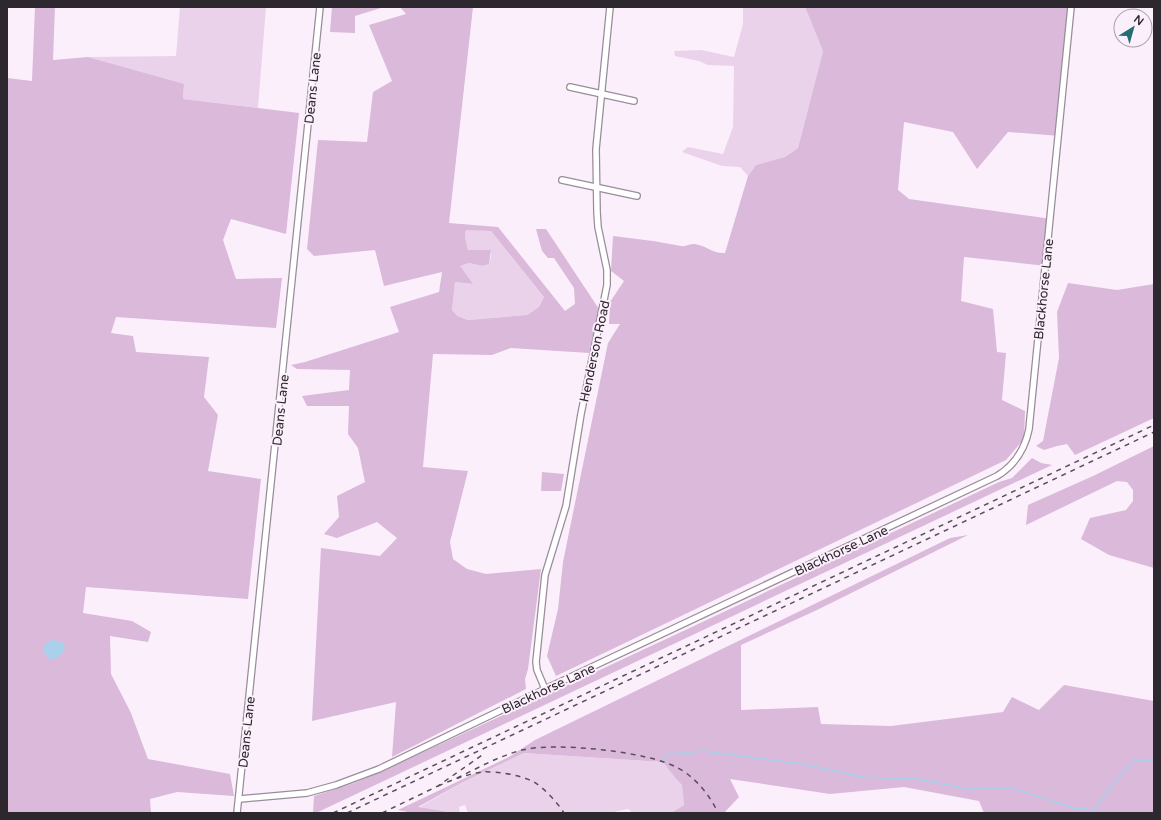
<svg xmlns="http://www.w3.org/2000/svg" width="1161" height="820" viewBox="0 0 1161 820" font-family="'Varela Round',sans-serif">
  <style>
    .green { fill: #ebd2eb }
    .forest { fill: #dab9da; fill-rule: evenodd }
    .water { fill: #a9d1ec }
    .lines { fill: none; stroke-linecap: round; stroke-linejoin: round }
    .stream { stroke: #a9d1ec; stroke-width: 1.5 }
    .minor-casing { stroke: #998d99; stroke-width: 8 }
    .minor { stroke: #fff; stroke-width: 5.5 }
    .rail { stroke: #575057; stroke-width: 1.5; stroke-dasharray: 5 5; stroke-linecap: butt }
    .labels { text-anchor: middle; stroke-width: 4; stroke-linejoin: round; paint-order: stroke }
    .street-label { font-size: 13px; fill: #2d282d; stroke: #fceffc }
  </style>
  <rect width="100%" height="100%" fill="#fceffc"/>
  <g class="green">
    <path d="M180,7H266L258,108L183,99L184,85L88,57L176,56Z"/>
    <path d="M743,7H805L823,51L798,148L785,157L756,165L748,176L740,167L722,166L682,152L688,147L723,154L733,127L734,66L708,65L699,61L675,56L674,51L701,50L734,57L743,24Z"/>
    <path d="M466,229L491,231L544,297L539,307L527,315L468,320L456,316L452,310L455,282L472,284L459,266L469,263L483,266L489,264L491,256V250H468L465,237Z"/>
    <path d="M524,753L663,762L676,779L682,785L684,805L671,813H633L628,809L609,813H468L465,805L459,807L460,813H454L418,808L463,782Z"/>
  </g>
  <g class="forest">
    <path d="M35,7H55L53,60L88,57L184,84L183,99L299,113L286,234L231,219L223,240L236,279L282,278L276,328L116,317L111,333L133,336L136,352L209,357L204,397L218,415L208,471L261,479L248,599L86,587L83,613L132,621L151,632L148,642L110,636L111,674L131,713L148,759L230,774L234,796L177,792L150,799L151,813H7V78L32,81Z"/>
    <path d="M332,7H384L355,16V33L330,32Z"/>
    <path d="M400,7H473L449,223L498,227L565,311L575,304L574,288L554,258H548L542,251L536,229H546L599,309L589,353L511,348L492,355L433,354L423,467L468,471L450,542L453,559L467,569L486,574L541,569L528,669L525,679L526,689L392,757L396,702L312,721L321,548L380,556L397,538L377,522L337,538L324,534L339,517L337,496L365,482L358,448L348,434L349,406H307L302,396L349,390L350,370L297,369L291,365L305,362L399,332L390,307L439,292L442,272L384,286L375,250L314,256L307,249L318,140L367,142L373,92L392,81L369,25L406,14ZM466,230L491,231L544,297L539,307L527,315L468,320L457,316L452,310L455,282L473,284L460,266L469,263L483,266L489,264L491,250H468L465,237Z"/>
    <path d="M805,7H1072L1060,136L1008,132L977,169L953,132L904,122L898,190L909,199L1052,219L1047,266L964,257L961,301L993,309L997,352L1006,353L1002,400L1025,411L1024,439L1006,460L556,676L547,656L558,609L563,562L574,508L608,343L620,324H609L610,302L624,281L611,271L613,236L653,241L681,246C686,247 689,244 694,244C703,244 713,254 725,253L748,176L756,165L785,157L798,148L823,51Z"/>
    <path d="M1068,283L1117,290L1154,284V418L1075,455L1067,444L1057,446L1044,450L1036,446L1043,441L1059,358L1057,312Z"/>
    <path d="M1154,446V568L1109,555L1081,539L1090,518L1126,510L1133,501V490L1127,482L1117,481L1026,525L1028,505L1093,476Z"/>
    <path d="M1032,458L1041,463L1052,465L316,813H313L314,796L354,783L387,769L679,633L999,482L1012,478Z"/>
    <path d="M542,472L564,474L561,491H541Z"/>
    <path d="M968,535L817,610L741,645V710L818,707L821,724L891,726L1003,712L1012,697L1039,710L1064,685L1154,701V813H984L979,801L904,787L830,794L730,779L739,797L724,813H671L684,805L682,785L676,779L663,762L524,753L463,782L418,807L454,813L408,812L398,810L509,757L535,740L950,538Z"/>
  </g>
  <path class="water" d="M52,640L62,642L65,648L61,655L53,660L47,657L43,649L46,643Z"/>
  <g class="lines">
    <path class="stream" d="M663,762L667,754L704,751L803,764L863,777L916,779L964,788H1013L1073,808L1094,810L1113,784L1133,761L1154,760"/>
    <defs>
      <g id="minor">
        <path d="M570,87L634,101"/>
        <path d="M562,180L637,196"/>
        <path d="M545,689L537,670L536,662L545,575L566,506L581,414L607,285V270L598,227L597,212L596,149L610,7"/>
        <path d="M240,799L307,793L336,785L379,769L545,689L997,476C1015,465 1025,449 1029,429L1071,7"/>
        <path d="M237,813L320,7"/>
      </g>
    </defs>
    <use href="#minor" class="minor-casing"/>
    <use href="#minor" class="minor"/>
    <g class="rail">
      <path d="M457,778C478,768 499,756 522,750C555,742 647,751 678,768C695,777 710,795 718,813"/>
      <path d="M438,786C452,780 467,774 482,772C497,771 521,775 534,782C545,789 557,802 564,813"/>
      <path d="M333,813L1154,425"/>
      <path d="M347,813L1154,432"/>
      <path d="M382,813L438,786L485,753"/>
    </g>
  </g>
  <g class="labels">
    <g class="street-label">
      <text transform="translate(312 88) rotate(-84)" y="5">Deans Lane</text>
      <text transform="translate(1043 289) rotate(-84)" y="5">Blackhorse Lane</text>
      <text transform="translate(594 351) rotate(-78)" y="5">Henderson Road</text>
      <text transform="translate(280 410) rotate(-84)" y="5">Deans Lane</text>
      <text transform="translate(841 550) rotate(-25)" y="5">Blackhorse Lane</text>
      <text transform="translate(548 688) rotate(-25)" y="5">Blackhorse Lane</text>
      <text transform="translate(246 732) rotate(-84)" y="5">Deans Lane</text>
    </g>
  </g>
  <rect width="1161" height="820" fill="none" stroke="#2d282d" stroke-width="16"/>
  <g transform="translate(1133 28) rotate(37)"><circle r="19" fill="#fceffc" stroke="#a99fa9"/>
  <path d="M0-3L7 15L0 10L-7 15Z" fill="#236e72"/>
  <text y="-6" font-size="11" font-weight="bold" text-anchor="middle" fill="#2d282d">N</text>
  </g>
</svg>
